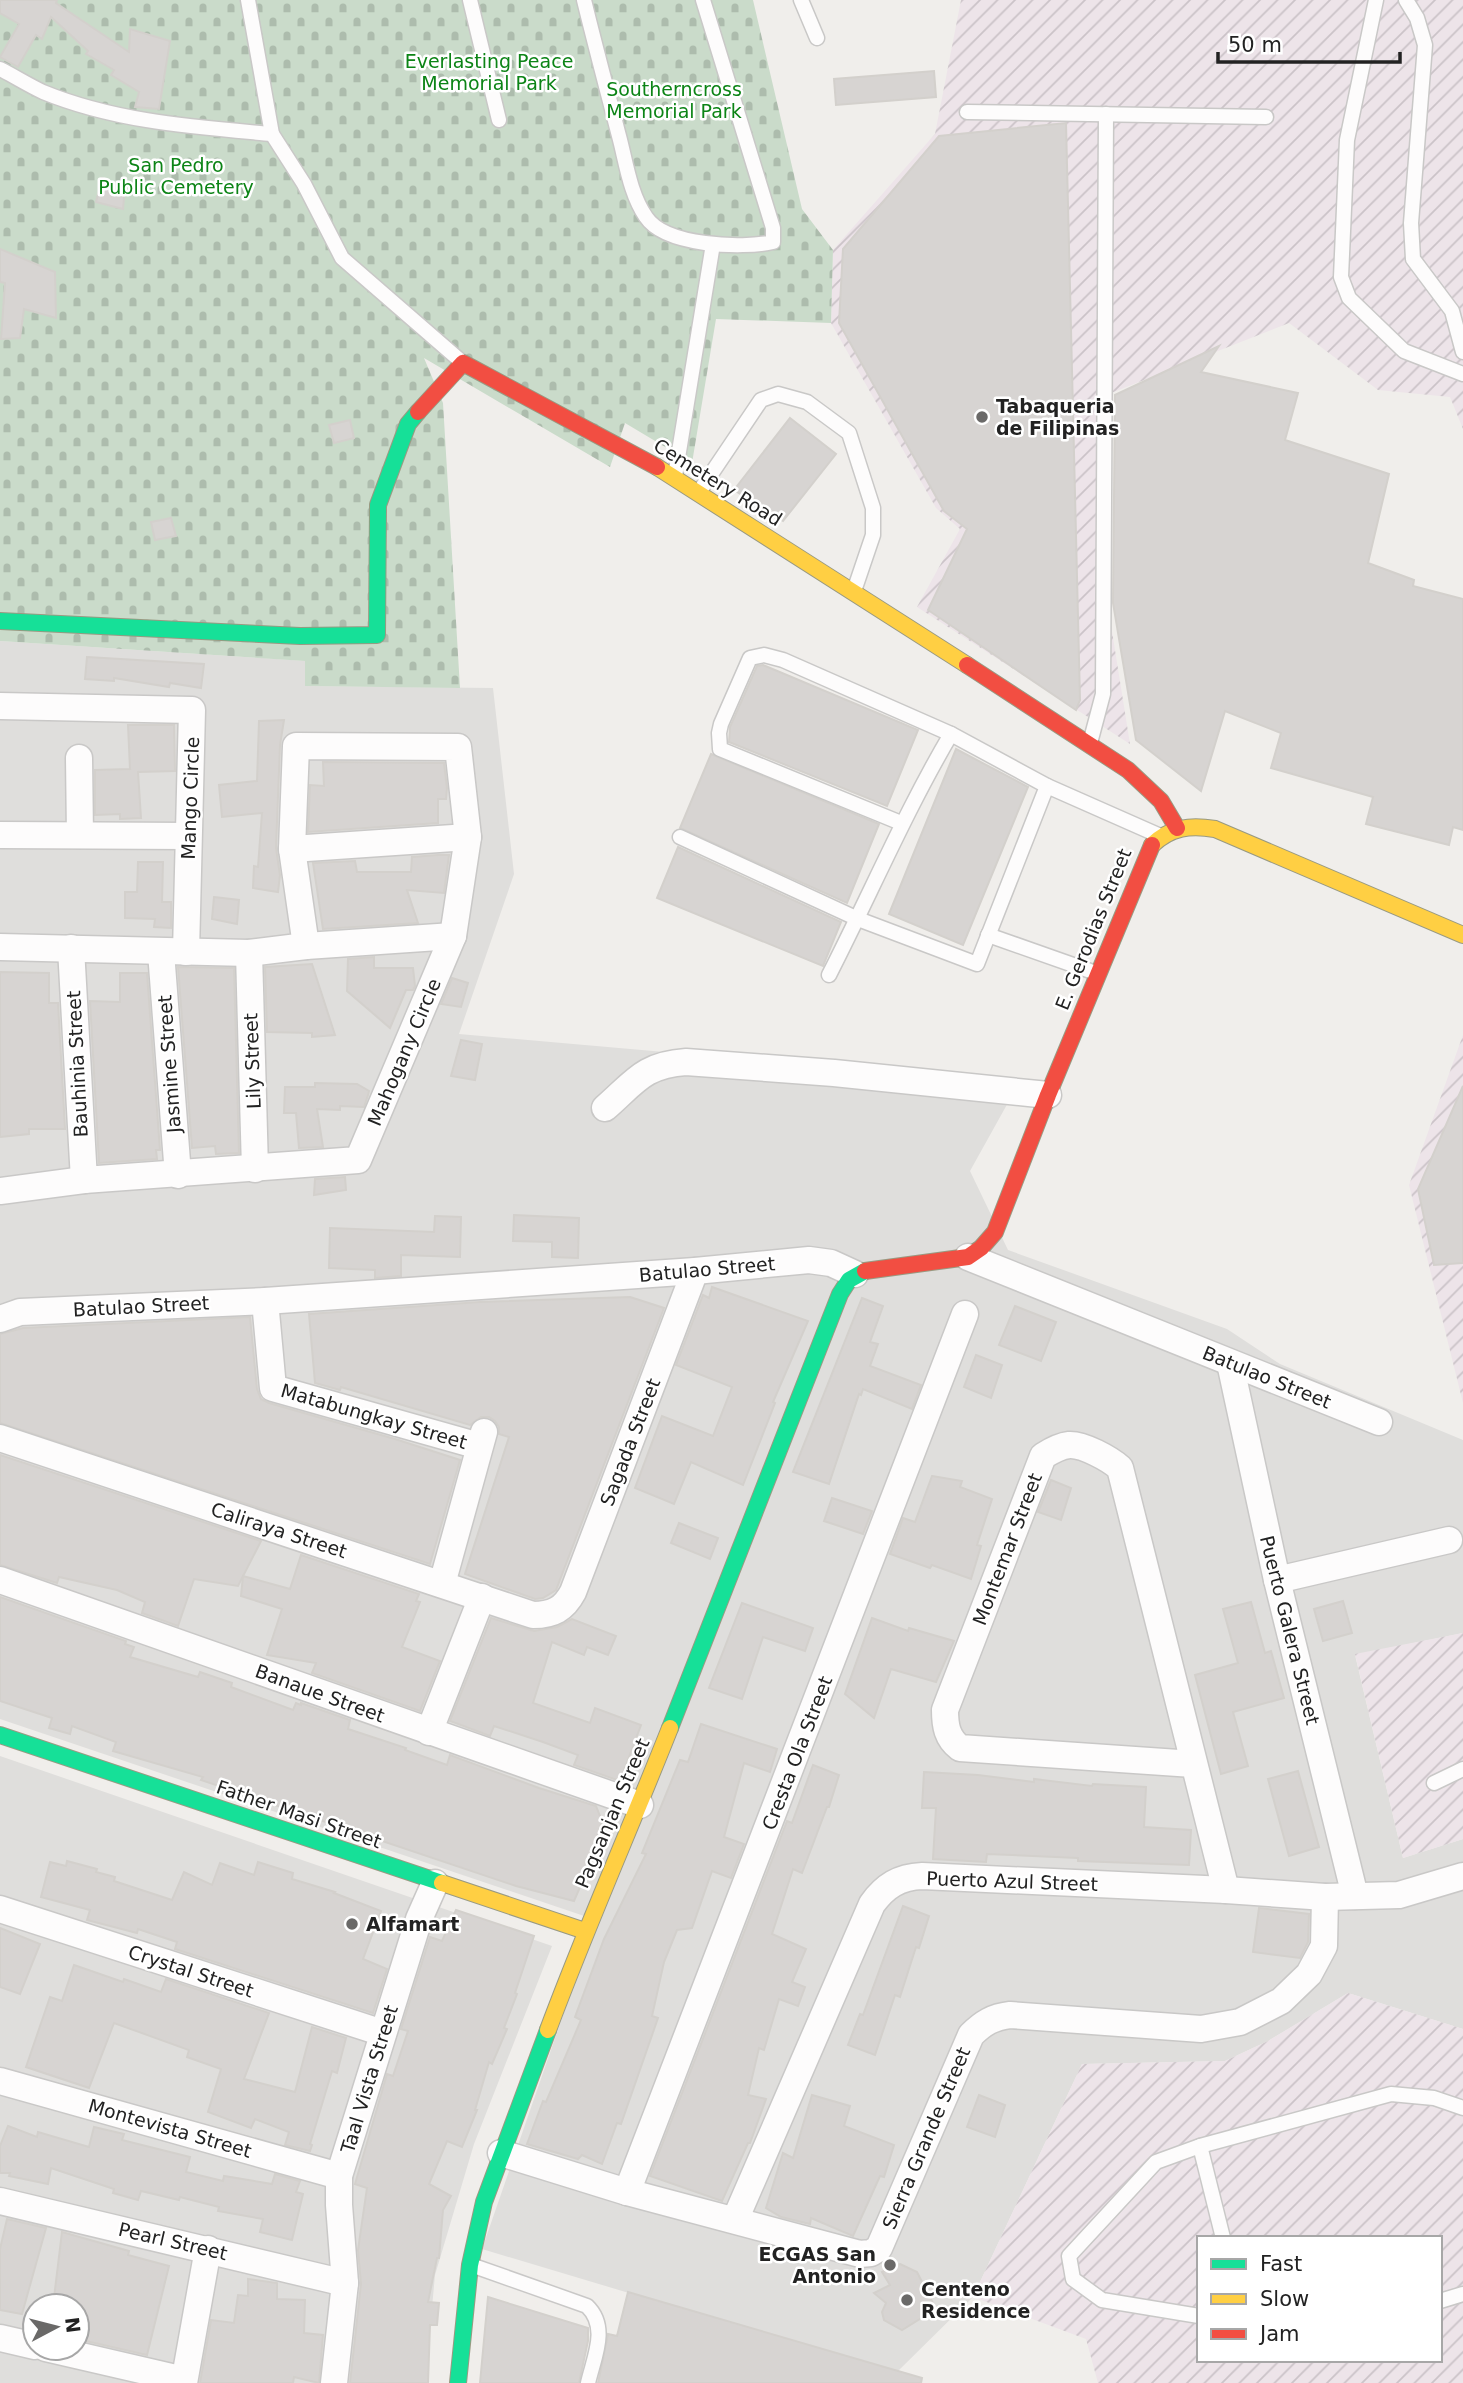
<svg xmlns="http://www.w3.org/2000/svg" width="1463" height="2383" viewBox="0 0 1463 2383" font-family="'DejaVu Sans',sans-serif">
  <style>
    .residential { fill: #dfdedc; fill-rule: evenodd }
    .industrial { fill: url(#industrial-furrows); fill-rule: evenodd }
    .cemetery { fill: url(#cemetery-stones) }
    .building { fill: #d7d4d2; stroke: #d3d0cc; stroke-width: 2 }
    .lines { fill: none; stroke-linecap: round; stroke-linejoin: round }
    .lane-casing { stroke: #c9c8c7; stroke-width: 17 }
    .street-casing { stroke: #c9c8c7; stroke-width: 29 }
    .fast-casing { stroke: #999a82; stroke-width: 18 }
    .slow-casing { stroke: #999a82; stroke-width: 18 }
    .jam-casing { stroke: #999a82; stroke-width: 18 }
    .lane { stroke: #fdfcfc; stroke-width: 14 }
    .street { stroke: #fdfcfc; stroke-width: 26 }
    .fast { stroke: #16e098; stroke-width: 16 }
    .slow { stroke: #ffcf43; stroke-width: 16 }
    .jam { stroke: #f24e42; stroke-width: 16 }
    .poi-dot { fill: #6a6968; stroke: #fff; stroke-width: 2.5 }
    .labels { text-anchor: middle; stroke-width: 5; stroke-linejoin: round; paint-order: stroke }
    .park-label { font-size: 19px; fill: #0c8416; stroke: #fff }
    .poi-label { font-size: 19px; font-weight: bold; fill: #222; stroke: #fff; text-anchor: start }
    .street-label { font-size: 19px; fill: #222; stroke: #fff }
  </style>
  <defs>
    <pattern id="industrial-furrows" width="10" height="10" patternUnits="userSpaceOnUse" patternTransform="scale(1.75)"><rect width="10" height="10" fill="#ede4e9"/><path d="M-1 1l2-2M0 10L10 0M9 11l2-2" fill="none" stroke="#cbc3c8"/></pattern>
    <pattern id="cemetery-stones" width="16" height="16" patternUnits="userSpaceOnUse" patternTransform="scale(1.75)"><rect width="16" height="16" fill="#cadbca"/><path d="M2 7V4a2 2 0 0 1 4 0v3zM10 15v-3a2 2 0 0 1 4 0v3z" fill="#adbcad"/></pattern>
  </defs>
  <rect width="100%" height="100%" fill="#f0eeeb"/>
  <g class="residential">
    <path d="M0,641L306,661L305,686L493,688L514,874L459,1034L1019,1083L970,1171L1008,1250L1227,1329L1280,1364L1463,1440V1633L1355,1655L1403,1858L1463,1839V2029L1348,1993L1268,2041L1225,2061L1082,2064L973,2297L896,2373L482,2249L596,1920L0,1719Z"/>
    <path d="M0,1756L552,1946L474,2144L435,2275L425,2383H0ZM35,2306H77V2348H35Z"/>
  </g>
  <g class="industrial">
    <path d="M961,0H1463V429L1450,397L1378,390L1289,323L1106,395L1107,600L1130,744L917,607L960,529L936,508L831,323L833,250L935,134Z"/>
    <path d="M1463,1035V1403L1409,1185Z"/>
    <path d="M1463,1633V1839L1403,1858L1355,1654Z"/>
    <path d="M1348,1993L1463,2029V2383H1098L1086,2339L973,2297L1082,2064L1225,2061L1268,2041ZM1199,2238H1440V2360H1199Z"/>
  </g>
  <path class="cemetery" d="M0,0H753L802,209L833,250L831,323L716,319L692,463L625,423L610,467L424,358L443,403L460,688L305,686V661L0,641Z"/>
  <g class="building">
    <path d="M0,0H57L56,3L129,52L130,29L170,41L159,109L135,107L139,92L111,75L114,70L86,54L88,51L51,17L42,39L36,35L18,67L0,57L19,24L0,13Z"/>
    <path d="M934,71L936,97L836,105L834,79Z"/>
    <path d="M1066,123L1080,700L1076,710L928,610L967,529L944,511L839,323L843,249L939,136Z"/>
    <path d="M102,178L125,187L123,209L96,202Z"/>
    <path d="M0,249L55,272L56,318L24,309L20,338L1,339L5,283L0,282Z"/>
    <path d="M1219,346L1201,372L1298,393L1285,440L1389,474L1368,563L1414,580L1413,586L1463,599V830L1453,827L1449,845L1366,824L1373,797L1271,768L1281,733L1225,711L1201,791L1136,740L1113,603L1115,395Z"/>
    <path d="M790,418L836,454L783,521L734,490Z"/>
    <path d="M350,420L354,438L334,443L329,425Z"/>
    <path d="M171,518L176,536L155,540L151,522Z"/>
    <path d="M87,657L204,664L201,688L170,683L169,687L114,678V681L85,679Z"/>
    <path d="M763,665L918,730L887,806L729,742L730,727L757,666Z"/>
    <path d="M284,720L280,745L276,848L280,875L278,892L253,888L254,866L258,867L262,813L222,817L219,785L257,781L259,721Z"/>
    <path d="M128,725H174L175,771L138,772L141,818L120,819V814L95,815V770L130,769Z"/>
    <path d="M956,749L1028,787L963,945L889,914Z"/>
    <path d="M711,754L879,824L847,903L680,828Z"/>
    <path d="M323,762L444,763L447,788L446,799H438V823L308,832L310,785L324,786Z"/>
    <path d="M678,847L841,922L823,966L657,898Z"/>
    <path d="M438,855H449L444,893L407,890L418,923L323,929L313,863L355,861L357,872H411L412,857Z"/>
    <path d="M138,862H163L162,902H171V928L154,927L155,919L125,918V892H137Z"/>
    <path d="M214,897L239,900L237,924L212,919Z"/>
    <path d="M374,957V968H413L415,986L413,990H406L390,1028L347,991L348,959Z"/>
    <path d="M312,964L335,1035L312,1037V1033L267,1032L265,967Z"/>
    <path d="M178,967L234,968L239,1153L216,1154L215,1146L192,1148Z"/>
    <path d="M0,972L49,973V1003H58L65,1129H29V1134L0,1137Z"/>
    <path d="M120,973H147L160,1150H156L157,1159L99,1163L90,1001L120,1002Z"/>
    <path d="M452,978L468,983L461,1007L441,1004Z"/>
    <path d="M461,1040L482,1044L475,1080L451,1076Z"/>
    <path d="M315,1083L357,1084L369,1091L368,1095L364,1107L340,1106V1110L317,1109L323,1147L299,1148L296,1113H284L285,1087H315Z"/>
    <path d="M1463,1086V1263L1434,1265L1418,1189Z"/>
    <path d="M345,1177L346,1190L314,1195L315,1179Z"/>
    <path d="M514,1215L579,1218L578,1258L552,1257V1242L513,1241Z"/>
    <path d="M435,1216L461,1217L460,1257L401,1255V1276L375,1278V1270L329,1268L330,1228L434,1232Z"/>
    <path d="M712,1287L808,1321L773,1402L775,1403L743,1485L691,1462L674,1504L635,1488L662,1416L713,1436L732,1387L676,1365L703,1295L709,1298Z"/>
    <path d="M630,1297L664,1308L556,1590L543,1598L535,1599L465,1574L509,1437L499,1434V1427L495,1421L489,1417H481L470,1425L341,1387L340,1390L315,1383L309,1314L480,1302Z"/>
    <path d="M862,1298L883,1306L870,1342L878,1344L870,1366L921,1385L912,1409L863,1389L861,1395L859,1394L829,1484L793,1472Z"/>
    <path d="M1015,1306L1056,1322L1041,1361L999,1345Z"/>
    <path d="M250,1317L257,1389L261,1399L269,1403L395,1439L460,1460L430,1564L0,1423V1334L23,1328Z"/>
    <path d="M976,1355L1002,1365L991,1398L964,1387Z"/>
    <path d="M0,1455L261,1541L238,1586L194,1579L178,1626L142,1613L145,1602L117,1590L59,1577L57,1583L0,1565Z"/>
    <path d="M932,1476L962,1481L960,1487L992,1499L977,1545L981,1546L971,1579L932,1565L930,1568L890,1554L903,1518L915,1522Z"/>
    <path d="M1051,1480L1071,1488L1061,1520L1038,1512Z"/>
    <path d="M832,1498L872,1511L863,1534L824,1521Z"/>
    <path d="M679,1523L718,1538L710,1559L671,1543Z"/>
    <path d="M301,1555L419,1594L416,1601L420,1602L402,1647L440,1661L420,1711L312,1673L316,1663L267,1655L282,1609L241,1596L243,1576L290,1589Z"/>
    <path d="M0,1597L126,1641L125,1644L134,1647L130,1657L198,1677L200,1672L232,1683L231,1687L293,1710L296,1703L301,1705V1703L350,1720L348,1729L406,1748L405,1750L447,1765L450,1755L539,1788L596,1806L602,1821L591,1856L593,1857L574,1901L516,1886L201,1780L203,1777L113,1751L116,1742L72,1726L70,1734L49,1728L52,1718L0,1701Z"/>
    <path d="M1343,1601L1352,1633L1323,1641L1314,1609Z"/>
    <path d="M1251,1602L1265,1653L1271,1651L1284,1698L1233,1712L1248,1766L1221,1774L1195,1675L1238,1663L1223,1609Z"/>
    <path d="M742,1603L813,1628L805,1651L763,1637L742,1699L709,1688Z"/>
    <path d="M491,1618L534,1631L557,1627L572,1619L616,1636L608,1655L587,1647L584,1655L552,1642L533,1703L590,1723L595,1708L641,1725L620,1781L574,1765L578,1755L543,1742L494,1726L490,1736L450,1721Z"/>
    <path d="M872,1618L908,1631L909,1628L954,1641L936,1682L891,1669L874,1718L845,1694Z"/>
    <path d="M701,1724L777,1749L770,1772L744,1763L724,1837L744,1844L731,1878L712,1871L692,1928L677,1930L664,1962L652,2016L658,2018L621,2124L617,2123L602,2164L582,2155L578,2159L527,2144L543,2101L546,2102L581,2020L575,2017L604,1939L646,1854L642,1853L680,1760L688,1762Z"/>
    <path d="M813,1765L839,1775L829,1807H827L802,1873L793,1869L772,1934L806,1949L792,1982L805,1987L798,2006L779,1999L764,2050L759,2048L748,2095L766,2099L750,2143H748L722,2201L650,2176L787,1821L792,1823Z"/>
    <path d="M1298,1771L1319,1847L1289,1856L1268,1779Z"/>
    <path d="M924,1772L978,1775L1034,1782V1779L1092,1786L1093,1784L1146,1787L1144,1827L1191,1830L1189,1865L1078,1861V1858L987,1854L986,1862L933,1859L936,1808H922Z"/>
    <path d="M67,1861L97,1869L96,1872L115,1877L114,1881L172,1900L184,1872L212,1885L220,1863L254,1875L258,1862L293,1873L292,1879L335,1892L334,1893L381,1911L363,1959L387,1969L373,2013L175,1949L177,1942L138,1929L137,1933L87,1920L90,1910L41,1897L50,1862L66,1866Z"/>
    <path d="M903,1906L929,1916L919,1948L916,1947L900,1997L895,1995L875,2055L848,2045L860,2014L863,2015Z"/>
    <path d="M1259,1908L1309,1914L1308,1942L1300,1958L1253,1952Z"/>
    <path d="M456,1910L534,1936L515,1993L517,1994L504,2028L507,2029L492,2064L489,2062L475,2110H477L462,2147L447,2141L429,2184L451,2196L443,2210L439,2258H437L428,2302L439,2303L437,2325H430L428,2383H350L361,2284L358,2250L367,2188L355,2184L387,2074L393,2076L408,2031L401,2029L430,1937L442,1941Z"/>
    <path d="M0,1928L40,1944L20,1994L0,1987Z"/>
    <path d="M74,1965L123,1982L124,1979L161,1992L166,1979L269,2013L244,2079L295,2092L312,2027L346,2038L337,2073L332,2071L310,2144L312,2145L310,2151L285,2145L289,2132L255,2119L251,2128L208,2112L221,2069L187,2057L189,2050L114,2023L89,2088L26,2067L50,1997L62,2001Z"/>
    <path d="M812,2095L850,2106L844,2126L894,2145L884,2177L880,2176L853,2236L811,2218L810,2224L781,2217L766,2208L783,2153L793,2158Z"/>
    <path d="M979,2095L1005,2105L995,2137L967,2127Z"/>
    <path d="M8,2126L37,2137L38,2132L89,2147L94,2127L124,2134L122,2140L190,2157L186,2172L223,2181L224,2176L272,2184L275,2174L300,2181L296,2192L303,2194L292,2240L260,2232L263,2219L218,2211L219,2207L180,2197L179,2200L141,2191L138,2200L113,2193L114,2189L51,2168L48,2184L9,2176L10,2173H0V2146Z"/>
    <path d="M7,2219L46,2228L22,2314L0,2310V2249Z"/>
    <path d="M62,2232L129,2251L128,2255L169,2266L147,2355L77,2339V2306H53Z"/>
    <path d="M900,2264L917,2272L936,2309L902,2330L884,2320L882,2312L886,2303L874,2293L890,2285L882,2272Z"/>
    <path d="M248,2279L277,2283V2299L305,2300L304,2333L323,2335L319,2383L294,2377L293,2383H200L211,2320L234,2323L238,2295L248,2296Z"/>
    <path d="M628,2292L922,2378L921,2383H598L608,2334L617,2336Z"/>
    <path d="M488,2297L588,2328V2341L579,2383H480Z"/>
  </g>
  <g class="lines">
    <defs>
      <g id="lane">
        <path d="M248,0L272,134L304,184L342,258L463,363"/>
        <path d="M470,0L499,120"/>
        <path d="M584,0C595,45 607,90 619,136C626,162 630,194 646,217C665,246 742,249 773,242V228L703,0"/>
        <path d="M801,0L817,38"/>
        <path d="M1376,0L1347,140L1341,277L1349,298L1404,351L1463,374"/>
        <path d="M1406,0L1417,18L1425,45L1411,223L1413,259L1452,311L1463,352"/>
        <path d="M0,69C14,76 28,85 43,92C116,122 195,127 272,134"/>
        <path d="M967,112L1266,117"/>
        <path d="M675,476L713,244"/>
        <path d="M699,492L761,400L778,394L807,402L849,433L873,508V535L854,591"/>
        <path d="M1090,743L1103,694L1106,114"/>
        <path d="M1047,786L1158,835"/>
        <path d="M680,837L858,919L977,964L1047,786L951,734L783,660L764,655L750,658L721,724L719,733L720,749L901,823"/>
        <path d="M988,935L1096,973"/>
        <path d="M829,975C870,895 905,812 951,734"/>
        <path d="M1434,1783L1463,1769"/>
        <path d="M1200,2146L1223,2238"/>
        <path d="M471,2265L587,2306C609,2327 594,2357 588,2383"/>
        <path d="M1440,2301L1463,2294"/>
        <path d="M1199,2316L1102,2300L1073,2279L1069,2256L1156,2162L1200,2146L1391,2094L1434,2098L1463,2108"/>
      </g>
      <g id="street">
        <path d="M0,706L192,710L186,952"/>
        <path d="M79,758L80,835"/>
        <path d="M0,835L188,836"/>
        <path d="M292,849L468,837"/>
        <path d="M306,946L453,936"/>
        <path d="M0,947L249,953L306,946L292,849L296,746L458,747L468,837L453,936L358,1160L84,1180L0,1191"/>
        <path d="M71,948L84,1180"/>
        <path d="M161,952L178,1175"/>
        <path d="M249,953L255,1169"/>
        <path d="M605,1108C635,1082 643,1065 686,1062L834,1073L1048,1095"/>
        <path d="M968,1257L1379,1422"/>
        <path d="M265,1301L273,1388L479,1446"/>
        <path d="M0,1319L20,1312L265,1301L695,1271L809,1260L831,1263L855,1274"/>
        <path d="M1230,1363L1277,1580L1355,1896"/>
        <path d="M0,1438L533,1615C553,1615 564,1609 573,1592L695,1271"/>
        <path d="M0,1580L640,1805"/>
        <path d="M1277,1580L1449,1540"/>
        <path d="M442,1584L484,1432"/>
        <path d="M429,1732L482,1597"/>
        <path d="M1193,1764L960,1748C947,1738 945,1726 945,1710L1043,1456C1051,1451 1060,1446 1069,1445C1083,1444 1110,1459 1120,1468L1226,1890"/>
        <path d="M0,1909L383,2033"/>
        <path d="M0,2081L339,2176"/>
        <path d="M501,2153L627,2192L860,2254L871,2253L879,2248L971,2035C983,2023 993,2017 1010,2015L1201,2029L1240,2022L1281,2001L1309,1974L1324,1946L1325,1897"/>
        <path d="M627,2192L965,1314"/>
        <path d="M0,2201L345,2283"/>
        <path d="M735,2220L872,1904C885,1886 899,1877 922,1876L1226,1890L1325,1897L1399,1895L1463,1876"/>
        <path d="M0,2338L35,2346"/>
        <path d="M46,2348L184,2380"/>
        <path d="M184,2383L208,2249"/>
        <path d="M334,2383L345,2283L339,2205V2176L419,1919L435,1883"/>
      </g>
      <g id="fast">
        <path d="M0,621L300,636L377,635L378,505L408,424L418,412"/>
        <path d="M670,1728L840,1294L849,1280L865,1271"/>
        <path d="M0,1735L442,1883"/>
        <path d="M458,2383L470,2265L484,2202L548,2030"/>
      </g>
      <g id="slow">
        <path d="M657,467L967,665"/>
        <path d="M1152,845C1171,827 1190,825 1215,829L1463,935"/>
        <path d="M442,1883L585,1931"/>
        <path d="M548,2030C586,1928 630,1829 670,1728"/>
      </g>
      <g id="jam">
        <path d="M418,412L463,363L657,467"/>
        <path d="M967,665L1128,770L1161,801L1177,828"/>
        <path d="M865,1271L968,1257L981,1248L995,1232L1048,1095L1152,845"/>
      </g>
    </defs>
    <use href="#lane" class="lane-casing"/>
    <use href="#street" class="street-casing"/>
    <use href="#fast" class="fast-casing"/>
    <use href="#slow" class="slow-casing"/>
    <use href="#jam" class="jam-casing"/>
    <use href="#lane" class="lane"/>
    <use href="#street" class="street"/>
    <use href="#fast" class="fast"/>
    <use href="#slow" class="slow"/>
    <use href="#jam" class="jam"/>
  </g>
  <g class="poi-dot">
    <circle cx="982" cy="417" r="7"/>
    <circle cx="352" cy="1924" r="7"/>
    <circle cx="890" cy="2265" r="7"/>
    <circle cx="907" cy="2300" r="7"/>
  </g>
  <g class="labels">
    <g class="park-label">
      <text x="489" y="68">Everlasting Peace<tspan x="489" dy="22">Memorial Park</tspan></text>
      <text x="674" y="96">Southerncross<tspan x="674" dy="22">Memorial Park</tspan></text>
      <text x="176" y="172">San Pedro<tspan x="176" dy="22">Public Cemetery</tspan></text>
    </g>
    <g class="poi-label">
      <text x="996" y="413">Tabaqueria<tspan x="996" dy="22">de Filipinas</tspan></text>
      <text x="366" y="1931">Alfamart</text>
      <text x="876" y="2261" text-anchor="end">ECGAS San<tspan x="876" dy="22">Antonio</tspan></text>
      <text x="921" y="2296">Centeno<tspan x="921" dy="22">Residence</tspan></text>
    </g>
    <g class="street-label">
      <text transform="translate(718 482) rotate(32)" y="7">Cemetery Road</text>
      <text transform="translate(190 798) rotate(-88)" y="7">Mango Circle</text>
      <text transform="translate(1093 929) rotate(-68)" y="7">E. Gerodias Street</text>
      <text transform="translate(404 1052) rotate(-67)" y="7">Mahogany Circle</text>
      <text transform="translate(252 1061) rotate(-92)" y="7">Lily Street</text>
      <text transform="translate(77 1064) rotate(-93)" y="7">Bauhinia Street</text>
      <text transform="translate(169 1064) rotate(-94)" y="7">Jasmine Street</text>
      <text transform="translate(707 1269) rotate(-5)" y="7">Batulao Street</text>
      <text transform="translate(141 1306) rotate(-3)" y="7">Batulao Street</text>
      <text transform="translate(1267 1377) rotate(22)" y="7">Batulao Street</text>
      <text transform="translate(374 1416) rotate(16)" y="7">Matabungkay Street</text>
      <text transform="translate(630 1442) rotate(-69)" y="7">Sagada Street</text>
      <text transform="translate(279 1530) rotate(18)" y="7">Caliraya Street</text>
      <text transform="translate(1007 1549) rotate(-69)" y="7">Montemar Street</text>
      <text transform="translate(1290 1630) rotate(76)" y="7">Puerto Galera Street</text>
      <text transform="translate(320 1693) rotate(20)" y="7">Banaue Street</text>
      <text transform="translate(797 1753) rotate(-69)" y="7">Cresta Ola Street</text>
      <text transform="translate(612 1813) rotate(-67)" y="7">Pagsanjan Street</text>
      <text transform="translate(299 1814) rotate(19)" y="7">Father Masi Street</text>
      <text transform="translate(1012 1881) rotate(2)" y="7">Puerto Azul Street</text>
      <text transform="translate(191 1971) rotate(18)" y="7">Crystal Street</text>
      <text transform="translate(369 2079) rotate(-73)" y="7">Taal Vista Street</text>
      <text transform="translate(170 2128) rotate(16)" y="7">Montevista Street</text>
      <text transform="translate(926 2138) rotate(-67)" y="7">Sierra Grande Street</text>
      <text transform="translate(173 2241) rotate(13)" y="7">Pearl Street</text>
    </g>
  </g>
  <rect x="1197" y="2236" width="245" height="126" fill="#ffffff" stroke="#a7a7a7" stroke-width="2"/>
  <rect x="1211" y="2259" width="35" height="10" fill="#16e098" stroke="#a7a7a7" stroke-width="2"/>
  <text x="1260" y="2271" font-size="21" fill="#222222">Fast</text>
  <rect x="1211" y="2294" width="35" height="10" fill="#ffcf43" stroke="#a7a7a7" stroke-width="2"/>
  <text x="1260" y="2306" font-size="21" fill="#222222">Slow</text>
  <rect x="1211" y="2329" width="35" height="10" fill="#f24e42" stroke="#a7a7a7" stroke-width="2"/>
  <text x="1260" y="2341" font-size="21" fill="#222222">Jam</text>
  <g transform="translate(56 2327) rotate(83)"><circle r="33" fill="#ffffff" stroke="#a7a7a7" stroke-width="2"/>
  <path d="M0-5L12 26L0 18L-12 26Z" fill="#6a6968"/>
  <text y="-10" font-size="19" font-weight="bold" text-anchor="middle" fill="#222222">N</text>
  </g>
  <path d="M1218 52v10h182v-10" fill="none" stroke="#222222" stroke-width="3.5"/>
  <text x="1228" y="52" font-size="21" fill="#222222" stroke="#ffffff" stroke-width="5" paint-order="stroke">50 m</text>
</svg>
